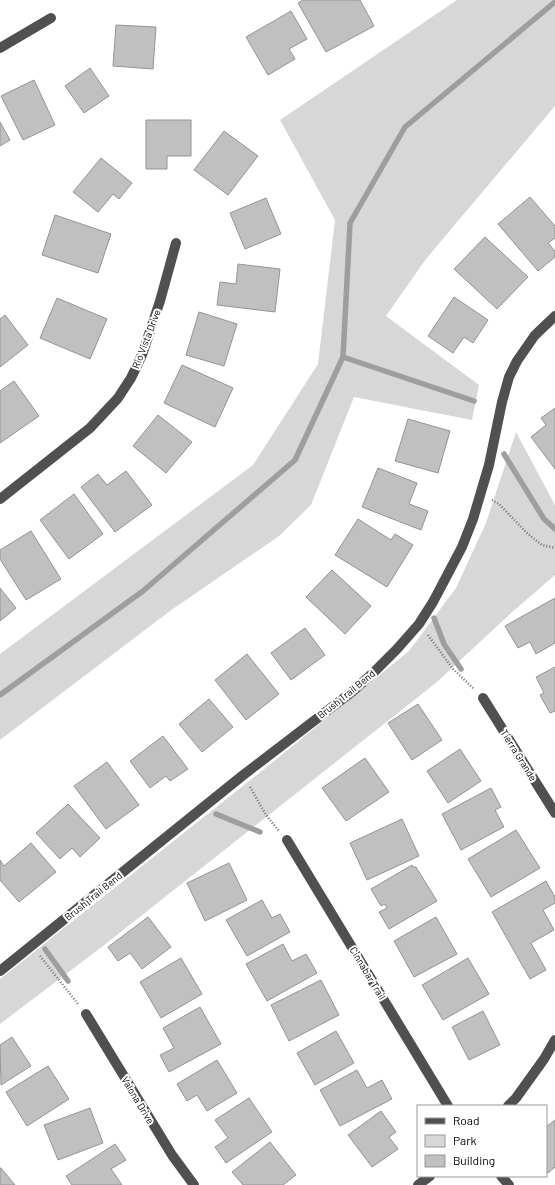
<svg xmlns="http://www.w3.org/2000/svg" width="555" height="1185" viewBox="0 0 555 1185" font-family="Barlow,sans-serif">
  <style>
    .green { fill: #d7d7d7 }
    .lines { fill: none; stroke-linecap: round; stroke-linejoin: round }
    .stream { stroke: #9e9e9e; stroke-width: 5.5 }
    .building { fill: #c0c0c0; stroke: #949494 }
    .path { stroke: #727272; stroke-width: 2.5; stroke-dasharray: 1 2; stroke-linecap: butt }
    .minor { stroke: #505050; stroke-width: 10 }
    .labels { text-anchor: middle; stroke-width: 4; stroke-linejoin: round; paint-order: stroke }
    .street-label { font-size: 10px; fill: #000; stroke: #fff }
  </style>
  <rect width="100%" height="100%" fill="#fff"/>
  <g class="green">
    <path d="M457,0H555V106L426,259L386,316L479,385L472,420L354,397L311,505L279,536L170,611L0,740V654L253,465L318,364L335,220L280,120Z"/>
    <path d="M516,432L555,505V575L510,614L437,682L103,946L0,1024V979L268,766L409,651L456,588L486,523Z"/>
  </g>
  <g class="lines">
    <g class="stream">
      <path d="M343,357L474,401"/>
      <path d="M504,454L544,519L555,529"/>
      <path d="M434,618L444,644L461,669"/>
      <path d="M0,695L143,591L295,460L343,357L350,223L405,127L555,2"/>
      <path d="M216,814L260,832"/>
      <path d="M45,949L68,981"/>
    </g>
  </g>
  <g class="building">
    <path d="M303,0H360L374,26L326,52L298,3Z"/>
    <path d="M291,11L307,39L289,49L295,59L268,75L246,37Z"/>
    <path d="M116,25L156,27L153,69L113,66Z"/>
    <path d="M90,68L109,96L84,113L65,86Z"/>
    <path d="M34,80L55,125L23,140L1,96Z"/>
    <path d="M146,120H191V156H167V169H146Z"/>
    <path d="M0,122L10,140L0,146Z"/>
    <path d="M224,131L258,156L228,195L194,170Z"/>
    <path d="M101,158L132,183L119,199L113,194L98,212L73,192Z"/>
    <path d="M530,197L555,226V238L548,243L555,251V257L538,271L498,224Z"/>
    <path d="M266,198L281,234L245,249L230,213Z"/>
    <path d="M55,215L111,234L98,273L42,255Z"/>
    <path d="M485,237L528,277L497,309L454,269Z"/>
    <path d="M238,264L280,269L275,312L217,305L220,282L236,284Z"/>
    <path d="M454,297L488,320L473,343L464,337L453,353L428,336Z"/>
    <path d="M57,298L107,319L90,359L40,338Z"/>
    <path d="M199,312L237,324L224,366L186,355Z"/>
    <path d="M5,315L28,345L0,367V319Z"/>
    <path d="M182,365L233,388L215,427L164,403Z"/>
    <path d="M14,381L39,416L0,443V391Z"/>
    <path d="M555,408V469L531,437L546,425L541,418Z"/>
    <path d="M158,415L192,442L166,473L133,446Z"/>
    <path d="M408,419L450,431L438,473L395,461Z"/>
    <path d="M378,468L417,483L409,504L428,511L421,530L362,507Z"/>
    <path d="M126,471L152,505L115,532L81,487L98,474L107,485Z"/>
    <path d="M74,494L103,534L69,559L40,520Z"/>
    <path d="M358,519L391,540L395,534L413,545L387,587L335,555Z"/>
    <path d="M31,531L61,579L26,600L0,559V550Z"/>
    <path d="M332,570L371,606L345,634L306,597Z"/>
    <path d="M0,588L16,608L0,621Z"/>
    <path d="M555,598V643L536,654L530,642L518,648L505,626Z"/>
    <path d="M305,628L325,655L291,680L271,653Z"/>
    <path d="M247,654L279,694L246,720L215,680Z"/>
    <path d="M555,667V711L550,713L540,695L544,693L536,677Z"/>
    <path d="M209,699L233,727L202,752L179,724Z"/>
    <path d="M418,704L442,740L412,760L388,723Z"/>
    <path d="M163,736L188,769L170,781L166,776L150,788L130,761Z"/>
    <path d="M460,749L481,781L448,803L427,771Z"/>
    <path d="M365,758L389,792L346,821L322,788Z"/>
    <path d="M107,762L139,805L106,829L74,786Z"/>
    <path d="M491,788L501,807L495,810L504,827L461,850L442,814Z"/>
    <path d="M68,804L100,838L80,857L72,848L60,859L36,833Z"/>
    <path d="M402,819L419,856L367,880L350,843Z"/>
    <path d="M516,830L540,868L491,897L468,859Z"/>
    <path d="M31,843L56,872L19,902L0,880V860L4,866Z"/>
    <path d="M229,863L247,900L205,921L187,883Z"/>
    <path d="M412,865L413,867H416L437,901L389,929L379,912L387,908L385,904L381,906L371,889Z"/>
    <path d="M546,881L555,897V903L543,910L554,930L531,943L546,970L530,979L492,912Z"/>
    <path d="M262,900L272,918L280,914L290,932L247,956L226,920Z"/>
    <path d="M148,917L171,947L142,969L130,953L118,961L108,947Z"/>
    <path d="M436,917L457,954L414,977L394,941Z"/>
    <path d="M283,944L292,961L306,954L317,973L267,1001L246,964Z"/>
    <path d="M181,958L202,994L161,1018L140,982Z"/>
    <path d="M468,958L489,994L443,1020L422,985Z"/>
    <path d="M321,980L339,1015L289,1041L271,1005Z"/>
    <path d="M200,1007L221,1044L169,1072L160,1055L174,1048L163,1028Z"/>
    <path d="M483,1011L500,1045L469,1060L452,1027Z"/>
    <path d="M336,1031L354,1063L315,1085L297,1053Z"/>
    <path d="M12,1037L31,1066L1,1085L0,1045Z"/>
    <path d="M217,1060L237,1093L207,1111L197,1095L187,1101L177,1084Z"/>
    <path d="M48,1066L69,1099L27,1126L6,1092Z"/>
    <path d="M357,1070L367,1088L382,1080L392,1099L340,1126L320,1090Z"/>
    <path d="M249,1098L272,1132L226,1163L215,1147L228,1138L215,1120Z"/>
    <path d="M90,1108L103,1143L58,1160L44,1125Z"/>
    <path d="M381,1111L396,1132L389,1137L398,1149L372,1167L348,1135Z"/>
    <path d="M555,1120V1167L548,1173L546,1171V1127Z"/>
    <path d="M270,1142L296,1175L283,1185H243L232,1172Z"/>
    <path d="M115,1144L126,1160L111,1169L122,1185H72L66,1176Z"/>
    <path d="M0,1168H1L15,1185H0Z"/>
  </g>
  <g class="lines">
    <g class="path">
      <path d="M492,500L499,504L528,534L542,545L555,548"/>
      <path d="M428,635L453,669L474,689"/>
      <path d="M250,787L266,815L279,831"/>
      <path d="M40,956L78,1004"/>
    </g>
    <g class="minor">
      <path d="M0,48L51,18"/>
      <path d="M0,499L90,428L118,398L131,378L142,355L160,301L176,243"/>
      <path d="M483,698L555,813"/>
      <path d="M287,840L448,1106"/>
      <path d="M0,971L242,776L353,691L373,673L397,649L419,624L433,602L462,547L473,519L489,465L502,402L509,377L517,361L535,335L555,316"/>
      <path d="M86,1014L172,1155L194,1185"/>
      <path d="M508,1106L516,1098L544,1059L555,1040"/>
      <path d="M501,1176L509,1185"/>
      <path d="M418,1185L430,1176"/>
    </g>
  </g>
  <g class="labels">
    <g class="street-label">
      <text transform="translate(146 339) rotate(-69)" y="4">Rio Vista Drive</text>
      <text transform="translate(346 694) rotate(-39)" y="4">Brush Trail Bend</text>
      <text transform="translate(519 755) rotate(58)" y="4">Tierra Grande</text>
      <text transform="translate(93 896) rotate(-39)" y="4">Brush Trail Bend</text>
      <text transform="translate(368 973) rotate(59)" y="4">Cinnabar Trail</text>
      <text transform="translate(138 1100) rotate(59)" y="4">Valona Drive</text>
    </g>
  </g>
  <rect x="417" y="1105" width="130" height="72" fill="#ffffff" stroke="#999999"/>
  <rect x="425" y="1118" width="20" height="6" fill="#505050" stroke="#999999"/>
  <text x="453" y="1125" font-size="12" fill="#000000">Road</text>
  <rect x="425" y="1135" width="20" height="12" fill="#d7d7d7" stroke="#999999"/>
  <text x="453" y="1145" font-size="12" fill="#000000">Park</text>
  <rect x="425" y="1155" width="20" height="12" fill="#c0c0c0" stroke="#999999"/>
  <text x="453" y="1165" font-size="12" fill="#000000">Building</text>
</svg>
